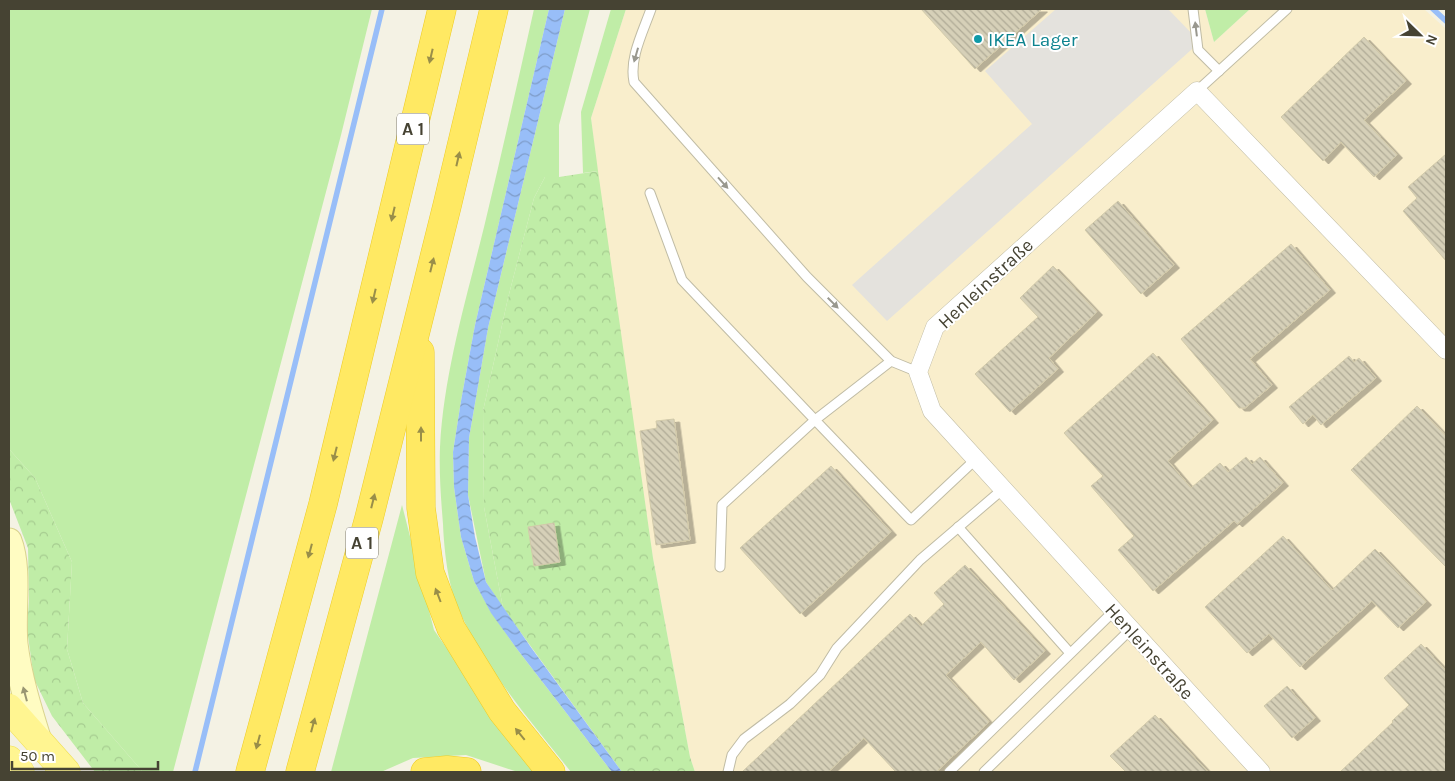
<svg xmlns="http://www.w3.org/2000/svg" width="1455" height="781" viewBox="0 0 1455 781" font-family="Karla,sans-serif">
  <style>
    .commercial { fill: #f9eecc }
    .grass { fill: #c0eda7 }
    .forest { fill: url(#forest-crowns) }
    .parking { fill: #e4e2dd }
    .water { fill: url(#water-waves) }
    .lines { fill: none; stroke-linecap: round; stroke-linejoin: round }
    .stream { stroke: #98bef8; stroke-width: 5.5 }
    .building { fill: url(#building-back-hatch); stroke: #d2caaa; filter: url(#shadow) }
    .lane-casing { stroke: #c0bca5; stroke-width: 11 }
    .street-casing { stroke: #c0bca5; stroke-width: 19 }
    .secondary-casing { stroke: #d9d38e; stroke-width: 27 }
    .primary-casing { stroke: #f0e055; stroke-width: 29 }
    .highway-casing { stroke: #eecb23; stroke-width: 29 }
    .lane { stroke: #fff; stroke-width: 9 }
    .street { stroke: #fff; stroke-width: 18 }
    .secondary { stroke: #fffcc2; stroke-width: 25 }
    .primary { stroke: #fff591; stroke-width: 28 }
    .highway { stroke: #ffe963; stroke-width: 28 }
    .oneway { fill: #99988f }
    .oneway2 { fill: #998e49 }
    .oneway3 { fill: #999673 }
    .culture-dot { fill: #0f9aa8; stroke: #fff; stroke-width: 2 }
    .labels { text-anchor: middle; stroke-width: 4; stroke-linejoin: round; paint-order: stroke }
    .shield { fill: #fff; stroke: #7e7b70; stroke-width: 1 }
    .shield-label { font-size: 18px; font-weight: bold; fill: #464333 }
    .culture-label { font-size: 19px; fill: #0d838f; stroke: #fff; text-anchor: start }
    .street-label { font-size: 19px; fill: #464333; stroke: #fff }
  </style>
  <defs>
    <pattern id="forest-crowns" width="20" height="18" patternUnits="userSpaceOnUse" patternTransform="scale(1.25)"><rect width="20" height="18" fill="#c0eda7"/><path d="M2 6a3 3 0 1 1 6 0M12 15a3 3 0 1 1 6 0" fill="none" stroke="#a6cc90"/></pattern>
    <pattern id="water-waves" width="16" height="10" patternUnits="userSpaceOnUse" patternTransform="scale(1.25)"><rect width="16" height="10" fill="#98bef8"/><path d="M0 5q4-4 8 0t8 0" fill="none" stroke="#7e9cc9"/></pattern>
    <pattern id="building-back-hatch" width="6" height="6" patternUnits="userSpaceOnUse" patternTransform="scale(1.25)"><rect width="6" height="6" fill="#d6d0b8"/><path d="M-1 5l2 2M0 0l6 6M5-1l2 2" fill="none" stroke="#afaa96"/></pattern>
    <filter id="shadow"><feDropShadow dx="5.5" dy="3" stdDeviation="0" flood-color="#0004"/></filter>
  </defs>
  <rect width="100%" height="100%" fill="#f4f2e4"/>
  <path class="commercial" d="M626,9H1205L1214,42L1250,9H1424L1446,29V772H695L690,757L653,558L606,243L591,118Z"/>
  <g class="grass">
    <path d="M9,9H372L341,135L173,772H143L83,703L67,649L72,562L35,478L9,449Z"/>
    <path d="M534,9H549L475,325L461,401L453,452L454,487L461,537L474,581L491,612L517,649L612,772H571C530,720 485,669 458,608C448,585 444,550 443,524C441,499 439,473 440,447C444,371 467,297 485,223C502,152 518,81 534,9Z"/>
    <path d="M565,9H590L559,125V177H545L534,198L508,298L483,411L484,507L503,608L486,582L468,495L469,438L488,328Z"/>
    <path d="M611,9H626L591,118L598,171L583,173L581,112Z"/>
    <path d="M1205,9H1250L1214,42Z"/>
    <path d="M402,505L434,630L492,713L537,772H518L466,755L413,758L381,772H331Z"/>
  </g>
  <g class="forest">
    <path d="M598,171L653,558L690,757L695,772H622L503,608L484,507L483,411L508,298L534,198L545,177H559Z"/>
    <path d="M9,449L35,478L72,562L67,649L83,703L143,772H95L52,716L34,679L27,629L29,601L28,548L9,499Z"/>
  </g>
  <path class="parking" d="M1056,9H1168L1200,42L887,321L852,285L1032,124L985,71Z"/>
  <path class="water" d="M549,9H565L488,328L469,438L468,495L475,537L486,582L530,646L622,772H612L517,649L491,613L474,581L461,537L454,487L453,452L461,401L475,325Z"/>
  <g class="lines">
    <g class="stream">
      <path d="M1433,9L1446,21"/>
      <path d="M195,772L382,9"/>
    </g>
  </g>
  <g class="building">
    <path d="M921,9H1042L975,69Z"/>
    <path d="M1364,37L1406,81L1364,120L1397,155L1374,177L1341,142L1323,161L1281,117Z"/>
    <path d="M1446,154V261L1403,211L1417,198L1408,187Z"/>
    <path d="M1118,201L1174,265L1141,294L1085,230Z"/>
    <path d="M1291,244L1330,290L1250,359L1272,385L1245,408H1239L1181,339Z"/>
    <path d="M1053,266L1097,312L1049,358L1058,369L1010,412L975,374L1038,317L1020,298Z"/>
    <path d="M1153,353L1213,420L1168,461L1191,488L1220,463L1228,472L1246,457L1252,464L1260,457L1283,483L1237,524L1234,521L1153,591L1118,550L1134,536L1091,486L1103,476L1064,433Z"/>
    <path d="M1349,356L1354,362L1359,358L1376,378L1321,425L1313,415L1303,424L1289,407Z"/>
    <path d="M1417,406L1446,436V567L1351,470Z"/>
    <path d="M674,419L690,540L656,545L640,431L657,428L656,421Z"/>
    <path d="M831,466L891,532L800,614L740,548Z"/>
    <path d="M554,523L560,562L534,566L528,527Z"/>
    <path d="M1283,536L1332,590L1375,549L1426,602L1398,628L1372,601L1300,667L1269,634L1247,653L1205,607Z"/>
    <path d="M965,565L1045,651L1014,680L981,642L946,675L989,722L936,772H896L864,738L828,772H742L910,614L921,626L944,604L934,593Z"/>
    <path d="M1421,644L1446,671V772H1340L1393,722L1392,721L1409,705L1384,678Z"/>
    <path d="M1287,686L1315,718L1292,738L1264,706Z"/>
    <path d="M1155,715L1208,772H1126L1110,756Z"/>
  </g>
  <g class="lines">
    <defs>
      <g id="lane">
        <path d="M651,9C643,32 629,58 634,82L807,277L891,361L918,372"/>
        <path d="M1193,9L1198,50L1219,71"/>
        <path d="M1197,91L1287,9"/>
        <path d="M650,193L682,280L815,420L722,505L720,567"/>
        <path d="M891,361L815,420L911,520L976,459"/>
        <path d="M958,527L1070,653"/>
        <path d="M728,772L732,755L744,739L790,704L820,675L837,648L920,560L1003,489"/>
        <path d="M949,772L1114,611"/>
        <path d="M984,772L1130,630"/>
      </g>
      <path id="street" d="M1261,772L932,411L918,372L935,327L1197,91L1446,350"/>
      <path id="secondary" d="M9,541C20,569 12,613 15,644C19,677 29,709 39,741"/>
      <g id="primary">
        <path d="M9,708L66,772"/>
        <path d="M9,760L20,772"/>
      </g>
      <g id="highway">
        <path d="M420,352L421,508L430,573L451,628L502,711L551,772"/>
        <path d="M250,772L323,504L442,9"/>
        <path d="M300,772L369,518L447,206L494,9"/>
        <path d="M425,772L447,770L467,772"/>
      </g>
    </defs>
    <use href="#lane" class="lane-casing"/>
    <use href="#street" class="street-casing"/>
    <use href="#secondary" class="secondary-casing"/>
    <use href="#primary" class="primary-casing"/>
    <use href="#highway" class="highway-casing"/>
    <use href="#lane" class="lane"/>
    <use href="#street" class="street"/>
    <use href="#secondary" class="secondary"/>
    <use href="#primary" class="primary"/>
    <use href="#highway" class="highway"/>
  </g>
  <defs><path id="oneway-solid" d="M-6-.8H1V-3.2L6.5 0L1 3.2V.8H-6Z" transform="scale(1.25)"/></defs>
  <g class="oneway">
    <use href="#oneway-solid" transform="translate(1196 29) rotate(-97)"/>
    <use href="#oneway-solid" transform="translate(636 55) rotate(106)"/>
    <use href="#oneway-solid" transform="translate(723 183) rotate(48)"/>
    <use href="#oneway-solid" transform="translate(833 303) rotate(45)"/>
  </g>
  <g class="oneway2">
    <use href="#oneway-solid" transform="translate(431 56) rotate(103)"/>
    <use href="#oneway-solid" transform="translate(458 159) rotate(-77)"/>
    <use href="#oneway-solid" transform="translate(393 214) rotate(103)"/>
    <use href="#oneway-solid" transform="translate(432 265) rotate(-76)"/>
    <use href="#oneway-solid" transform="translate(374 296) rotate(103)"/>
    <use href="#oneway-solid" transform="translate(421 434) rotate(-90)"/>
    <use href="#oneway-solid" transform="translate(335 454) rotate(104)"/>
    <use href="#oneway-solid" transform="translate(373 501) rotate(-76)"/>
    <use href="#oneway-solid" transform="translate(310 551) rotate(105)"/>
    <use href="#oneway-solid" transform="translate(438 595) rotate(-111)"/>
    <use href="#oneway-solid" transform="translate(313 725) rotate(-75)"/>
    <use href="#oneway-solid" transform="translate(520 734) rotate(-129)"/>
    <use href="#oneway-solid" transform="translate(258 742) rotate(105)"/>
  </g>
  <use class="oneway3" href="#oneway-solid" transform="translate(25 694) rotate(-105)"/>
  <circle class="culture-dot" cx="978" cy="39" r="5"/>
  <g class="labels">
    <g class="shield">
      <rect x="397" y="113.5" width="32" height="31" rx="4"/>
      <rect x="346" y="527.5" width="32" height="31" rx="4"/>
    </g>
    <g class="shield-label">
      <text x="413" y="135">A 1</text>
      <text x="362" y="549">A 1</text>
    </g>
    <g class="culture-label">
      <text x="988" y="46">IKEA Lager</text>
    </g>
    <g class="street-label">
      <text transform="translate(985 283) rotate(-43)" y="7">Henleinstraße</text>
      <text transform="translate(1150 651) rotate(48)" y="7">Henleinstraße</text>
    </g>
  </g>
  <rect width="1455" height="781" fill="none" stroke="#464333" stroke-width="20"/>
  <g transform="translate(1420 35) rotate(113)" stroke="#ffffff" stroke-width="4" paint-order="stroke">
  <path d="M0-4L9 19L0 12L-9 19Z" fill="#464333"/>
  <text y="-8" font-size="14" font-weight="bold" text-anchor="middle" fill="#464333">N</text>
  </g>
  <path d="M12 761v8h146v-8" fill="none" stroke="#464333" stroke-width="2.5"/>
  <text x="20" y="761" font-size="15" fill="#464333" stroke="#ffffff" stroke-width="4" paint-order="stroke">50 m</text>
</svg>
